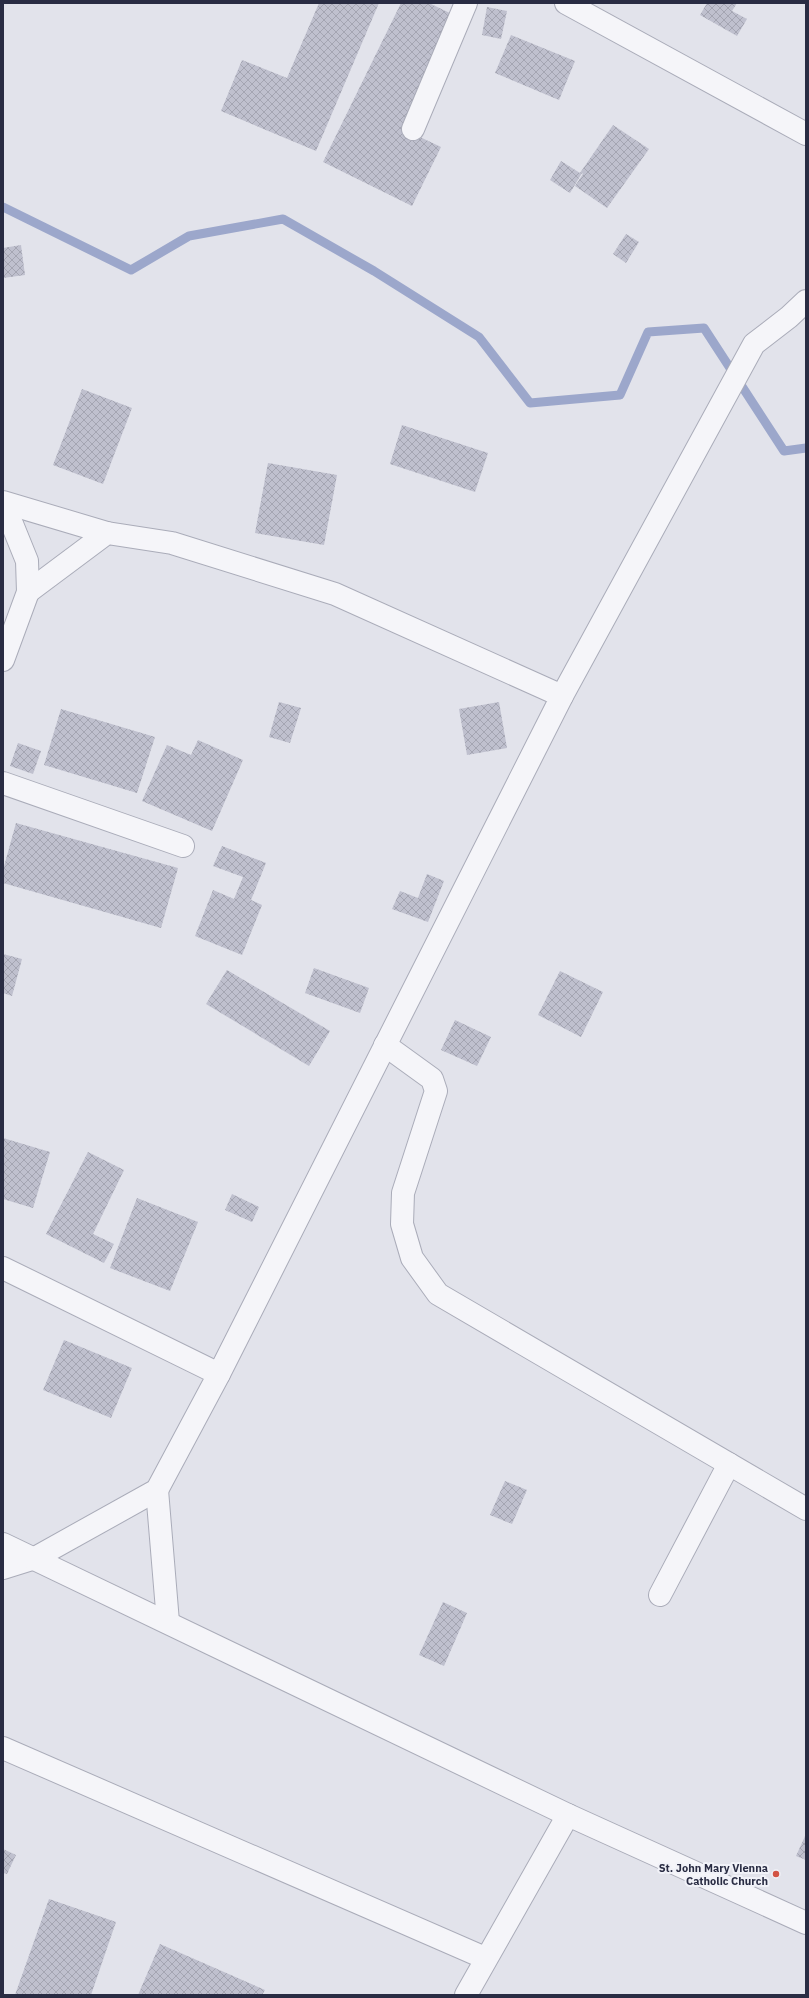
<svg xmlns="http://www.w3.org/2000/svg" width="809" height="1998" viewBox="0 0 809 1998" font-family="'IBM Plex Sans',sans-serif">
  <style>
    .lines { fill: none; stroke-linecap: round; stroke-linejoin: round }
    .stream { stroke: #9ca7cb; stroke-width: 9 }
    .building { fill: url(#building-cross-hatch) }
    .minor-casing { stroke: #aaacb9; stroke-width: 24 }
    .minor { stroke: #f5f5f9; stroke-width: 22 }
    .poi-dot { fill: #d25344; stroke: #f1f2f8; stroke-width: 1.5 }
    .labels { text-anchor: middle; stroke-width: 4; stroke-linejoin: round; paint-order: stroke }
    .poi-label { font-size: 11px; font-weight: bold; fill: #292c43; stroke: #f1f2f8; text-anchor: end }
  </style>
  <defs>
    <pattern id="building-cross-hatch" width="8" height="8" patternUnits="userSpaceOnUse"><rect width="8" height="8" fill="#bfc0ce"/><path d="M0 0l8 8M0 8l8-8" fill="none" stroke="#a4a5b2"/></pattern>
  </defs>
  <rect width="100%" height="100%" fill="#e2e3eb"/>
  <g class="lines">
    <path class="stream" d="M3,207L131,270L189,236L283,219L374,271L479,337L530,403L620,395L648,332L704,328L784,451L806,448"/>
  </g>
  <g class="building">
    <path d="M319,3H379L316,151L221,111L242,60L287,78Z"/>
    <path d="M401,3H429L456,16L401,128L441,147L412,206L323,162Z"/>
    <path d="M707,3H737L732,11L747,19L737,36L700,15Z"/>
    <path d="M487,7L507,11L501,39L482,35Z"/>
    <path d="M511,35L575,61L559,100L495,73Z"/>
    <path d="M613,125L649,149L607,208L575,186L583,174L582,173L570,193L550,180L561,161L580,173Z"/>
    <path d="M626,234L639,242L626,263L613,254Z"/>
    <path d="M21,245L25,275L3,278V248Z"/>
    <path d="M82,389L132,408L103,484L53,465Z"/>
    <path d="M402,425L488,453L475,492L390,464Z"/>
    <path d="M268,463L337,475L324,545L255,533Z"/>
    <path d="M279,702L301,708L290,743L269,737Z"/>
    <path d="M499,702L507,748L467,755L459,709Z"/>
    <path d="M61,709L155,737L137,793L44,765Z"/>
    <path d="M198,740L243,760L212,831L142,801L167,745L191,755Z"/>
    <path d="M18,743L41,751L33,774L10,766Z"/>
    <path d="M16,823L178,868L161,928L3,883V870Z"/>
    <path d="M222,846L266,863L251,900L262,905L242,955L195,936L213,890L234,899L243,877L213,866Z"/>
    <path d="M427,874L444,881L428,922L392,909L400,891L418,898Z"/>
    <path d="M3,954L22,959L12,996L3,993Z"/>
    <path d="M314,968L369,988L360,1013L305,993Z"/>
    <path d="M227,970L330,1031L309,1066L206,1004Z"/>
    <path d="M560,971L603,992L581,1037L538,1015Z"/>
    <path d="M455,1020L491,1037L477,1066L441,1050Z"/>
    <path d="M3,1138L50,1152L33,1208L3,1199Z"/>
    <path d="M88,1152L124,1170L93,1234L114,1244L104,1263L46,1234Z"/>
    <path d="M232,1194L259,1207L252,1222L225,1210Z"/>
    <path d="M137,1198L198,1222L170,1291L110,1268Z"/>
    <path d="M64,1340L132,1368L111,1418L43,1390Z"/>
    <path d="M505,1481L527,1490L512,1524L490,1515Z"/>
    <path d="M443,1602L467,1613L444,1666L419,1655Z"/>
    <path d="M806,1834V1860L796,1856Z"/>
    <path d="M3,1849L16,1855L7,1874L3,1873Z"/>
    <path d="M49,1899L116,1922L91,1995H15Z"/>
    <path d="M160,1944L265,1990L262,1995H138Z"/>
  </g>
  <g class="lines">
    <defs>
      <g id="minor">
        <path d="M566,3L806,134"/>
        <path d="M413,129L466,3"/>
        <path d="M3,502L107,533"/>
        <path d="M3,514L12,524L27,561L28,592L3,660"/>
        <path d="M28,592L107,533L172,543L335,594L562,696L219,1374"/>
        <path d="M562,696L754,344L789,317L806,301"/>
        <path d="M3,783L183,846"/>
        <path d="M385,1045L432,1079L436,1091L403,1193L402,1224L412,1258L438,1294L806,1509"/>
        <path d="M3,1268L219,1374L157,1490L35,1558L3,1568"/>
        <path d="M157,1490L168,1622"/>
        <path d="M3,1544L568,1815L806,1923"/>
        <path d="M660,1595L729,1464"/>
        <path d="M3,1748L485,1958"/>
        <path d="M466,1995L568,1815"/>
      </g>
    </defs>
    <use href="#minor" class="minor-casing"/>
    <use href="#minor" class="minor"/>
  </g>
  <circle class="poi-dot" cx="776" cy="1874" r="4"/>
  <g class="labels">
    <g class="poi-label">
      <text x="768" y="1872">St. John Mary Vienna<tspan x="768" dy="13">Catholic Church</tspan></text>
    </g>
  </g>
  <rect width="809" height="1998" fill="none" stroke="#292c43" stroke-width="8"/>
</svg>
